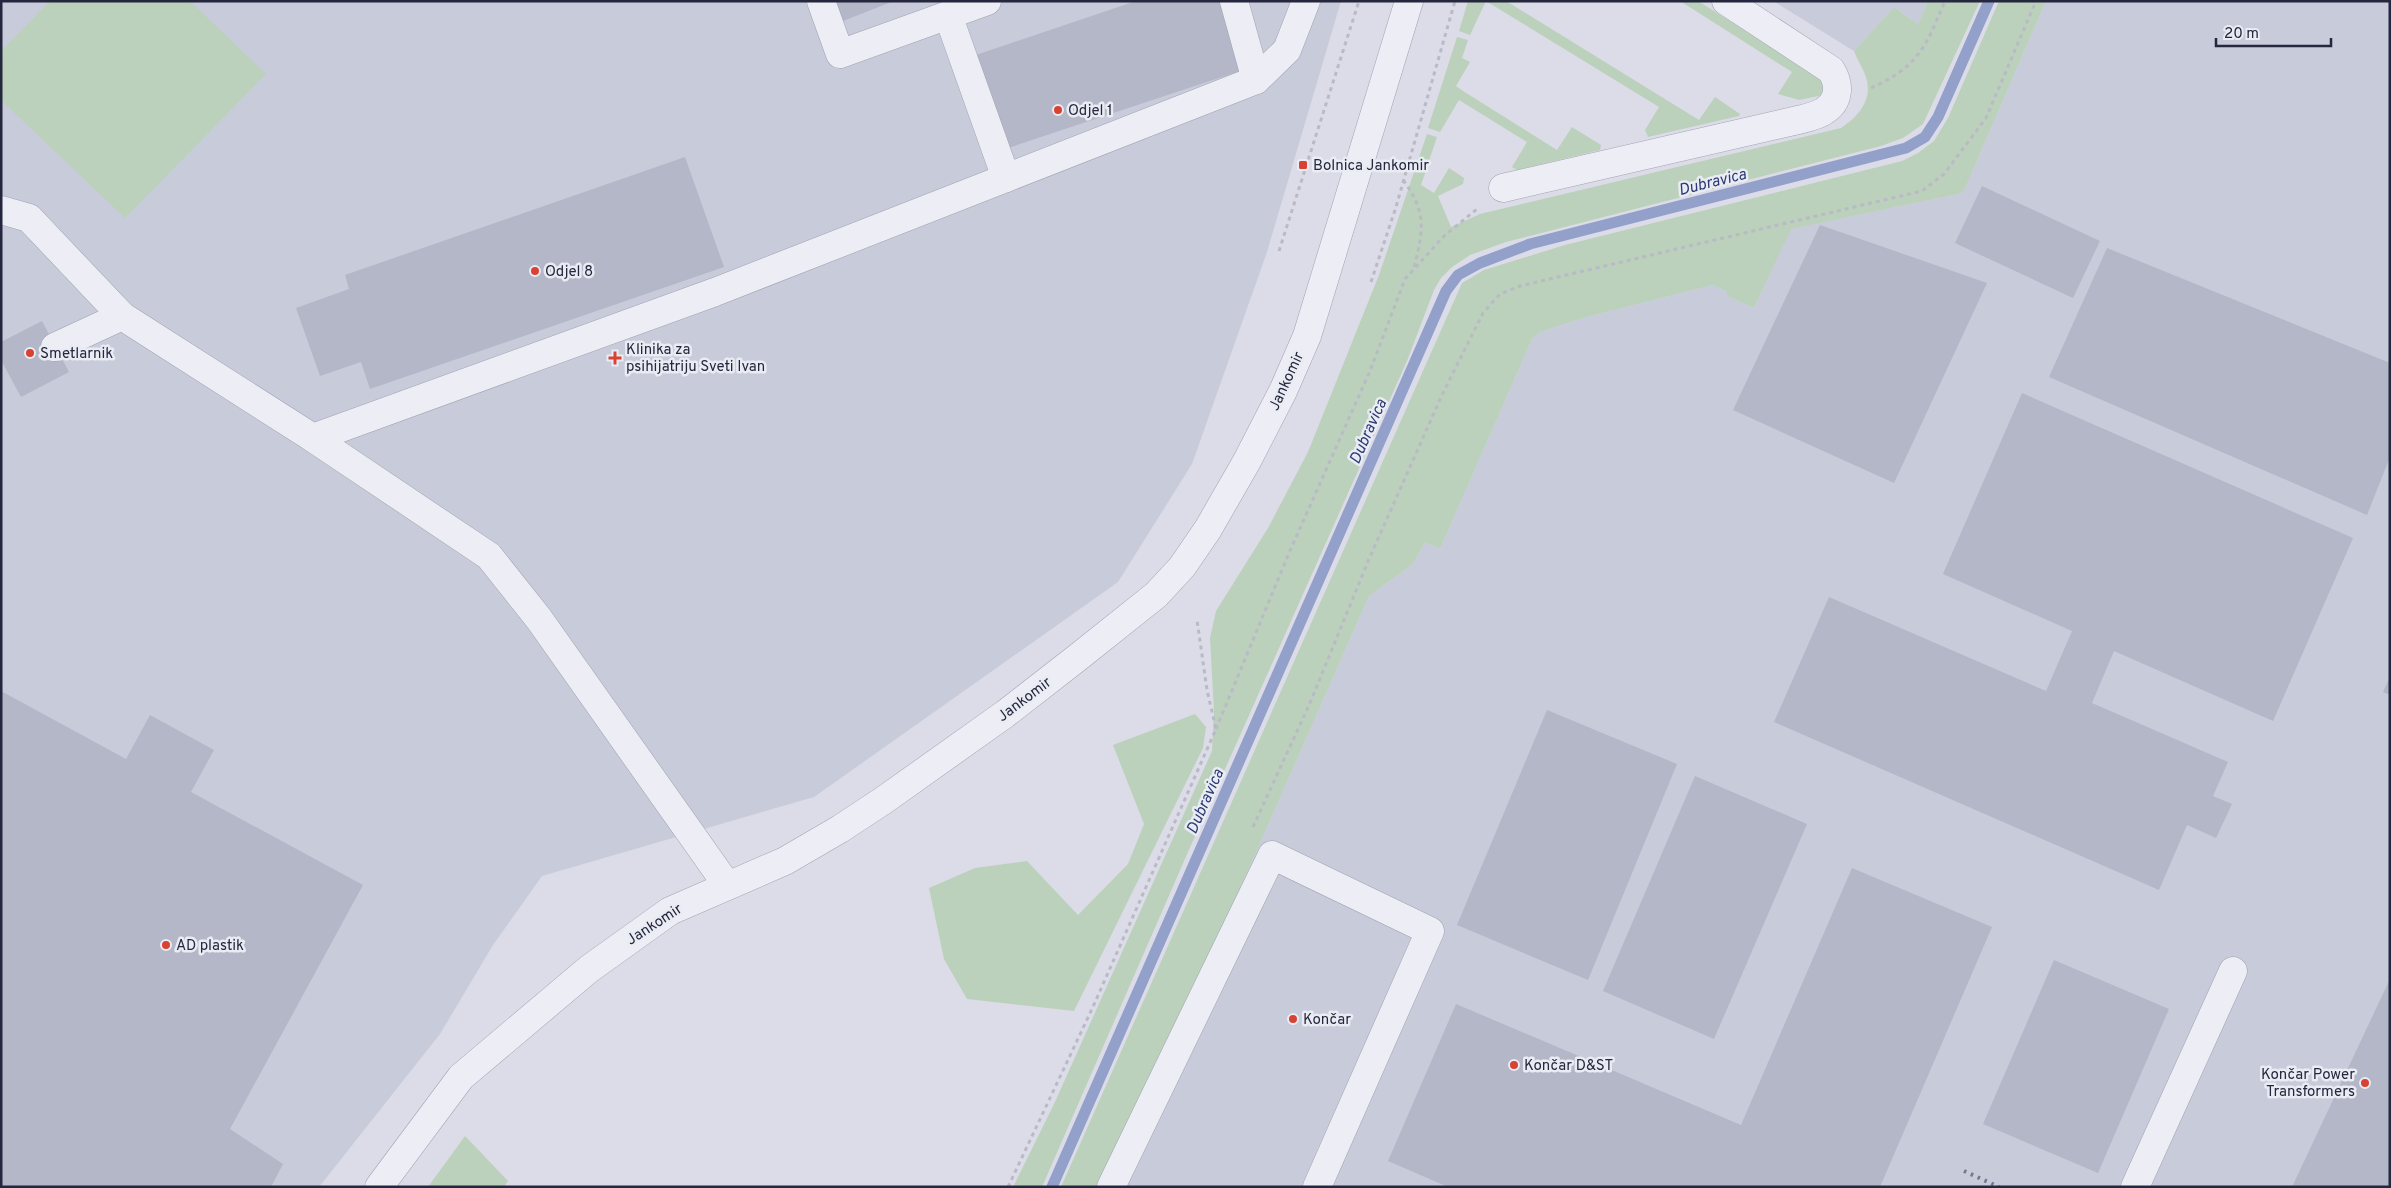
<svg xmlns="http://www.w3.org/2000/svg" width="2391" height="1188" viewBox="0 0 2391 1188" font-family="Overpass,sans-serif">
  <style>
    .built { fill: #c8cbd9 }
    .green { fill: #bbd1bb }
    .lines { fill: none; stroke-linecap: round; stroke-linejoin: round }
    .stream { stroke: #92a0ca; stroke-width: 11 }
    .building { fill: #b4b7c7 }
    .minor-casing { stroke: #a0a2b1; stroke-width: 29 }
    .path { stroke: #b9bac5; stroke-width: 3; stroke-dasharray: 4 4; stroke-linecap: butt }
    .minor { stroke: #edeef5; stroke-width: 28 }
    .rail { stroke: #737791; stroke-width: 4; stroke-dasharray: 2.5 5; stroke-linecap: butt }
    .poi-dot { fill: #d84233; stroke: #eaecf4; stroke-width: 2 }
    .labels { text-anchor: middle; stroke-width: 5; stroke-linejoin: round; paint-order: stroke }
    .poi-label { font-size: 15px; fill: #24273d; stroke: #eaecf4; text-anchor: start }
    .street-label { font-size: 15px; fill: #24273d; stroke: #eaecf4 }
    .water-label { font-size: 16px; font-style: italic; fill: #2b3a74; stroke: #eaecf4 }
  </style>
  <rect width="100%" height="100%" fill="#dbdce7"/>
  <g class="built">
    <path d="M1,1H1341L1267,252L1192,464L1118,582L814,797L542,876L493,945L440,1034L319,1187H1Z"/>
    <path d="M1773,1H1928L1918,24L1894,7L1854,51Z"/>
    <path d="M2046,1H2390V1187H1100L1220,934L1369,596L1413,564L1425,542L1440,549L1532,339L1540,332L1583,318L1713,285L1727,292V296L1754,308L1790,229L1963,193Z"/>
  </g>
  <g class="green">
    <path d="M50,1H190L266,74L125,218L1,100V51Z"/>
    <path d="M1468,1H1486L1470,35L1459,31Z"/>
    <path d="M1486,1H1506L1699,120L1715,97L1740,114L1739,116L1648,137L1645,130L1659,107Z"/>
    <path d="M1680,1H1698L1831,84L1829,94L1799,100L1778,94L1792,72Z"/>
    <path d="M1928,1H1980L1923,124L1903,138L1881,146L1506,242L1470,255L1452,267L1441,278L1434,290L1407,361L1188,852L1042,1187H1013L1055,1102L1212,751L1214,712L1210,638L1216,611L1268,528L1308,452L1379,275L1427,134L1437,137L1421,185L1434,193L1449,168L1464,178L1463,184L1438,196L1451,227L1480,214L1841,128C1861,115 1875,96 1864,72C1861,65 1857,59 1854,51L1894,7L1918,24Z"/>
    <path d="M1999,1H2046L1963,193L1791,229L1754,308L1727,296V292L1713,285L1583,318L1540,332L1532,339L1440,549L1425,542L1413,564L1369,596L1220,934L1099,1187H1061L1462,283L1484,270L1565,245L1902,161L1918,153L1934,141L1948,118Z"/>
    <path d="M1457,37L1468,40L1462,58L1470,62L1456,86L1463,91L1557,150L1572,127L1601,145L1600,150L1517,170L1512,167L1527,142L1459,100L1440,132L1428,128Z"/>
    <path d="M1195,714L1206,727L1203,748L1074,1011L967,999L944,959L929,888L975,868L1027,861L1078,915L1128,864L1144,824L1113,745Z"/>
    <path d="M465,1136L508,1181L504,1187H428Z"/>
  </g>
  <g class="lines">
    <path class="stream" d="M1052,1187L1446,291L1458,275L1480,263L1530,244L1906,148L1925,137L1938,117L1989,1"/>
  </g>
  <g class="building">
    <path d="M835,1H894L843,21Z"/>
    <path d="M1136,1H1220L1243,70L1005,149L973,56Z"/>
    <path d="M685,157L724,267L370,389L361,362L320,376L296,308L349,289L345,275Z"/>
    <path d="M1982,186L2100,241L2073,298L1955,243Z"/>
    <path d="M1820,225L1987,283L1894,483L1733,410Z"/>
    <path d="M2107,248L2390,363V457L2367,515L2049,377Z"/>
    <path d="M42,321L69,372L21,397L1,360V342Z"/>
    <path d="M2022,393L2353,538L2273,721L2114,651L2092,703L2228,762L2213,796L2232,804L2216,838L2187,825L2159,890L1774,722L1829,597L2046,691L2072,631L1943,574Z"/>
    <path d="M2390,677V695L2383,692Z"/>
    <path d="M1,691L126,759L150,715L214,750L191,792L363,885L230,1129L283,1164L271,1187H1Z"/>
    <path d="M1547,710L1677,764L1588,980L1457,925Z"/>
    <path d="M1695,776L1807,824L1714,1039L1603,991Z"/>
    <path d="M1852,868L1992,927L1880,1187H1448L1388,1161L1456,1004L1741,1125Z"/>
    <path d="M2054,960L2169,1009L2098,1173L1983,1124Z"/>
    <path d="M2390,979V1187H2292Z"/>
  </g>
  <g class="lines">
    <defs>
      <g id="minor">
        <path d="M821,1L840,54L987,1"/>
        <path d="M1234,1L1256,80"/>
        <path d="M948,15L1006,178L1256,80L1287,50L1306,1"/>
        <path d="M1503,188L1798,120C1806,118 1817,116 1824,111C1840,101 1840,84 1831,70L1726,1"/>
        <path d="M1,210L29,218L122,316"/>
        <path d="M55,347L122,316L313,438L715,292L1006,178"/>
        <path d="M313,438L489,556L539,619L727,885"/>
        <path d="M379,1187L461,1077L589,969L670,911L785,861L840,829L884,800L1005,714L1077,658L1156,595L1182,567L1208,529L1247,461L1283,391L1307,336L1409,1"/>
        <path d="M1111,1187L1272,855L1430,931L1317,1187"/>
        <path d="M2135,1187L2233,971"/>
      </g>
    </defs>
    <use href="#minor" class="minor-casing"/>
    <g class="path">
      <path d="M1871,88C1919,66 1925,48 1945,1"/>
      <path d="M1403,180C1428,213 1423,233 1413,271"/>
      <path d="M1279,251L1359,1"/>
      <path d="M1371,282L1396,207L1455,1"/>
      <path d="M1216,729L1289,553L1370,371L1405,279L1444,236L1477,209"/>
      <path d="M1253,827L1310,703L1369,559L1442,395L1483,313L1500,294L1520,286L1922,191L1944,174L1986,118L2036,1"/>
      <path d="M1008,1187L1092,1009L1216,729L1207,690L1197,620"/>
    </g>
    <use href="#minor" class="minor"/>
    <path class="rail" d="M1964,1171L1999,1187"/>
  </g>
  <g class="poi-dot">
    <circle cx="1058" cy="110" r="5"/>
    <rect x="1298" y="160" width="10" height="10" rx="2.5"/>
    <circle cx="535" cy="271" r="5"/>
    <circle cx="30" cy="353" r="5"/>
    <path d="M612.5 350.5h5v5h5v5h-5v5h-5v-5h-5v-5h5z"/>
    <circle cx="166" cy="945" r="5"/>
    <circle cx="1293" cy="1019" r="5"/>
    <circle cx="1514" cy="1065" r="5"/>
    <circle cx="2365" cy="1083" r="5"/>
  </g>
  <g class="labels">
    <g class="poi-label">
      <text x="1068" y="115">Odjel 1</text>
      <text x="1313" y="170">Bolnica Jankomir</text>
      <text x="545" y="276">Odjel 8</text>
      <text x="626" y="354">Klinika za<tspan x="626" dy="17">psihijatriju Sveti Ivan</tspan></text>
      <text x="40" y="358">Smetlarnik</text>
      <text x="176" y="950">AD plastik</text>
      <text x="1303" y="1024">Končar</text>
      <text x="1524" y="1070">Končar D&amp;ST</text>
      <text x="2355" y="1079" text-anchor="end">Končar Power<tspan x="2355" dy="17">Transformers</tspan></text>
    </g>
    <g class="street-label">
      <text transform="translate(1286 381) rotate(-65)" y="5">Jankomir</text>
      <text transform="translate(1024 699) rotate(-37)" y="5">Jankomir</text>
      <text transform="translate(654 924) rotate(-33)" y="5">Jankomir</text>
    </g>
    <g class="water-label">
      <text transform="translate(1712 181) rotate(-14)" y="6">Dubravica</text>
      <text transform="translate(1367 431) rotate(-66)" y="6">Dubravica</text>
      <text transform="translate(1204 801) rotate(-66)" y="6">Dubravica</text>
    </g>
  </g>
  <rect width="2391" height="1188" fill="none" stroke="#24273d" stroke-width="5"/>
  <path d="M2216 38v8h115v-8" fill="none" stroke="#24273d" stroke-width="2.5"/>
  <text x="2224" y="38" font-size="15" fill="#24273d" stroke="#eaecf4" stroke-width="4" paint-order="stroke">20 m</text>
</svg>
